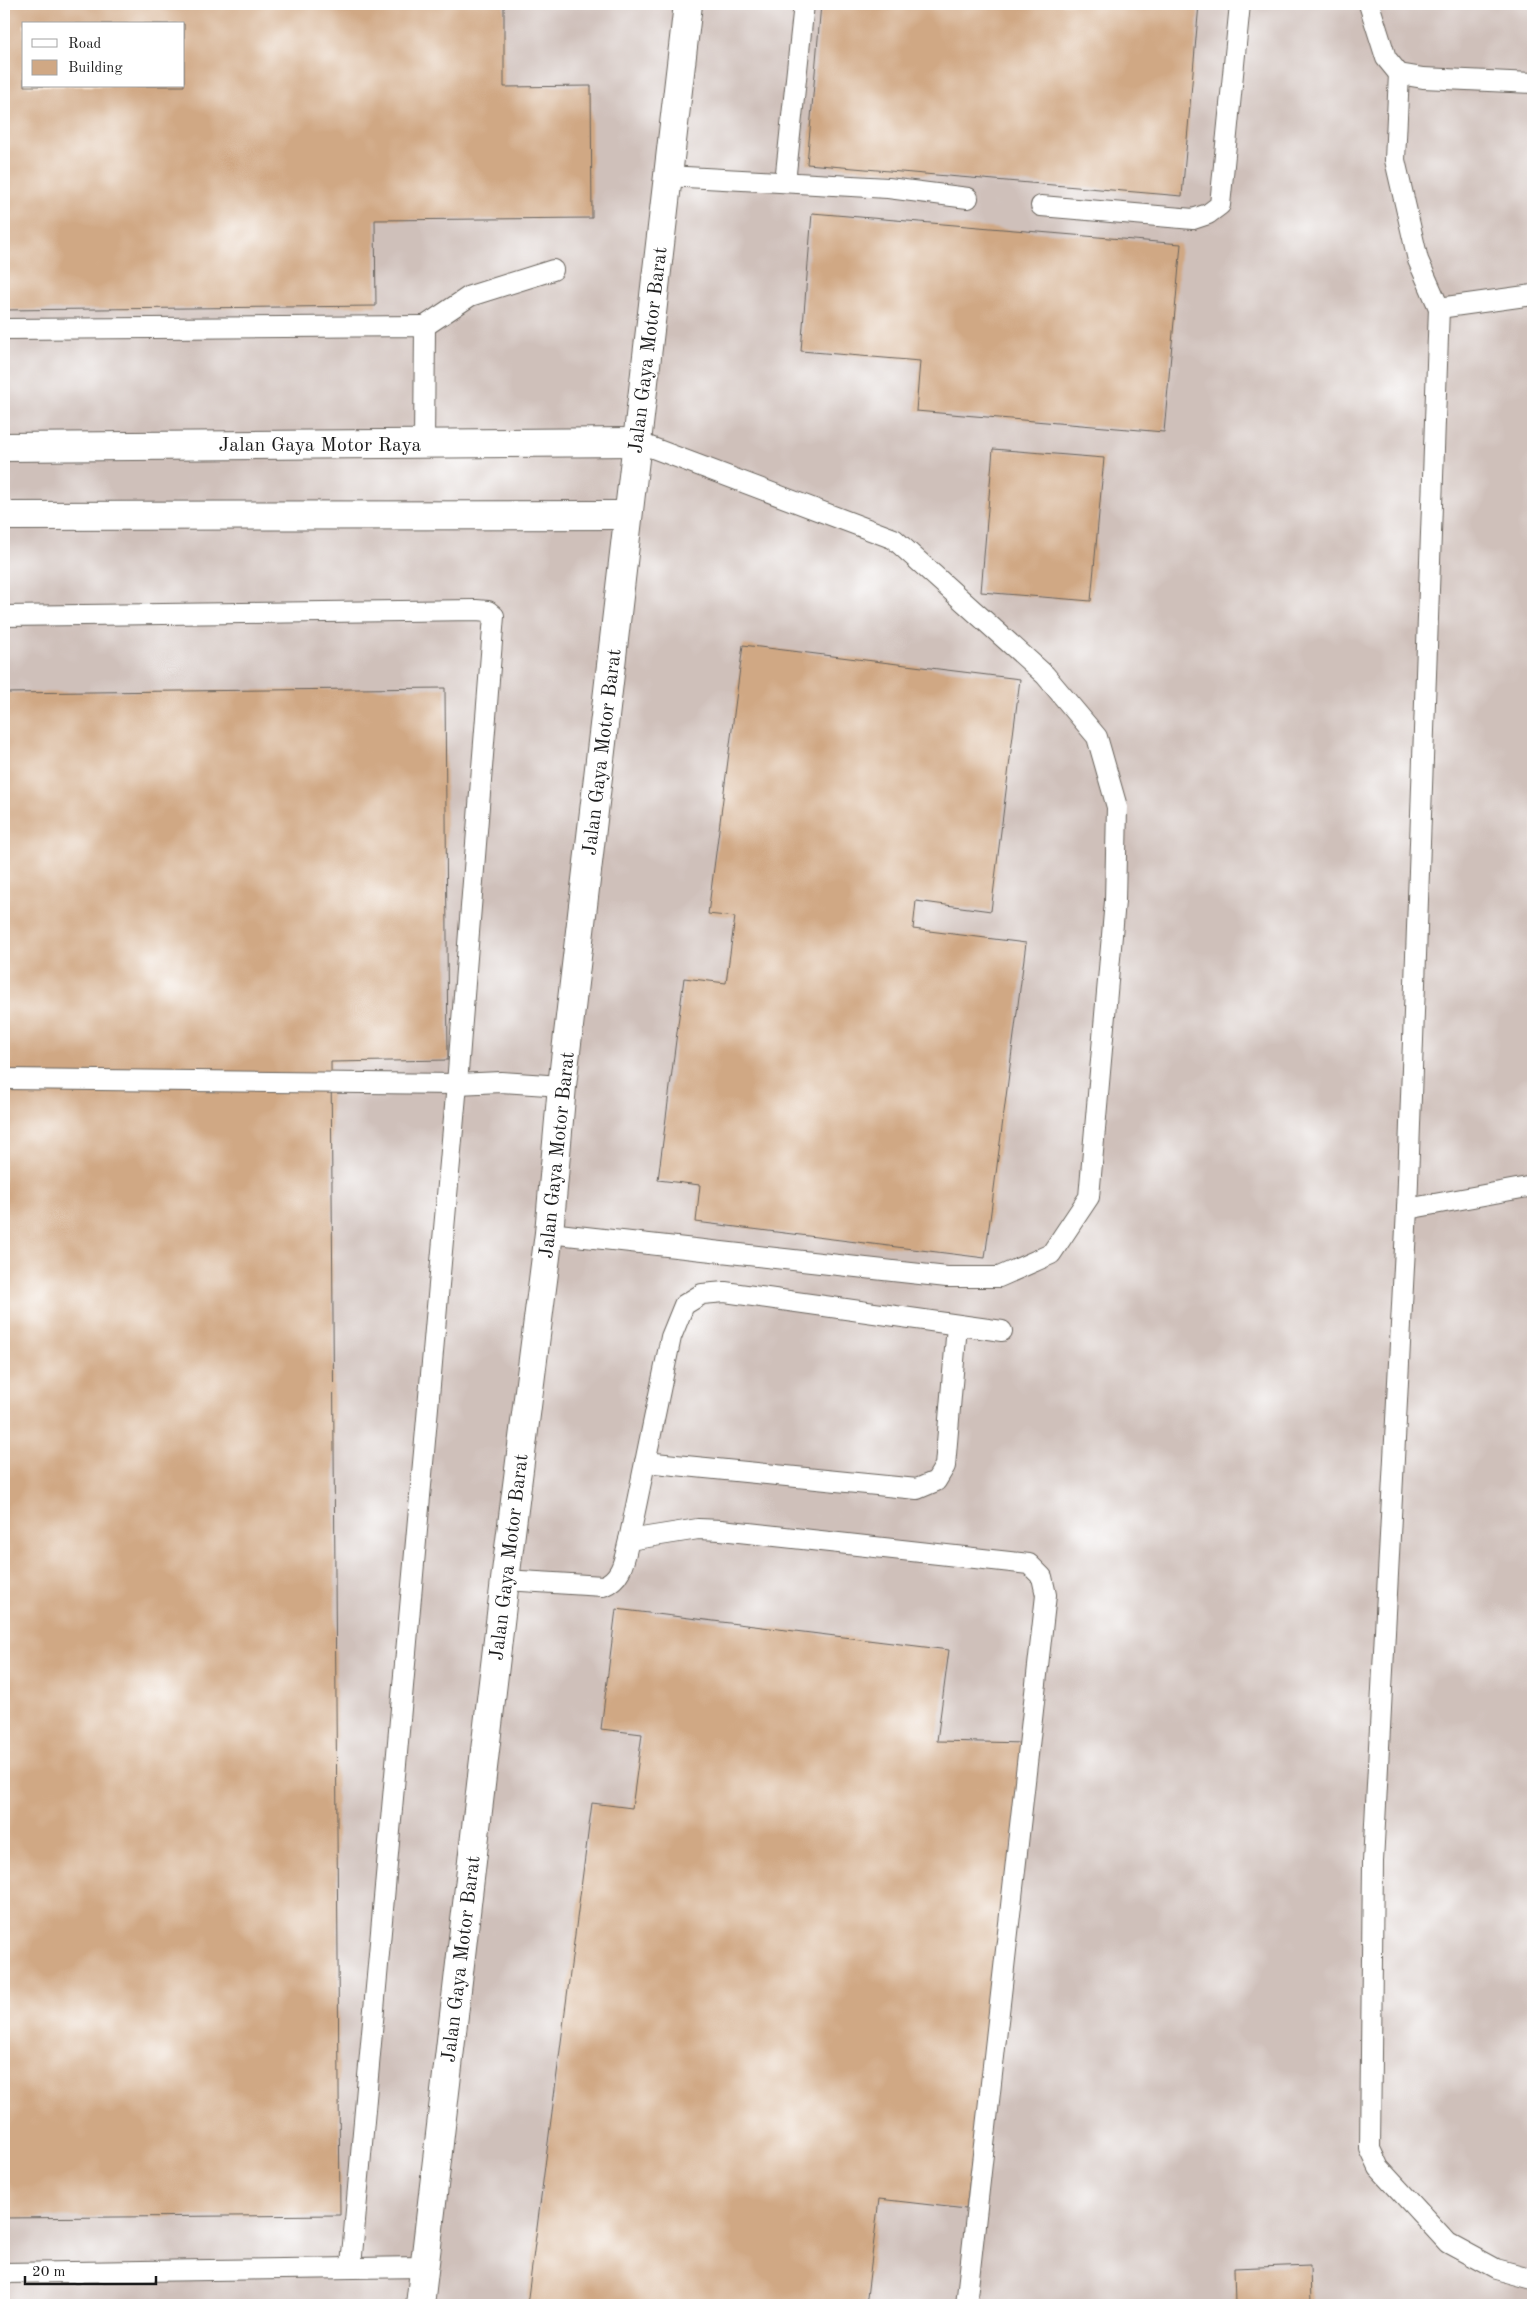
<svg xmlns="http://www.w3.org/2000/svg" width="1537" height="2309" viewBox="0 0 1537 2309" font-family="'Old Standard TT',serif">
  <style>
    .industrial { fill: #cfc0ba; fill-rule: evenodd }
    .building { fill: #d0a884; fill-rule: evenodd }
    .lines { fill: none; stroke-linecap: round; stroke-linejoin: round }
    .service-casing { stroke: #69635c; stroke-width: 22 }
    .tertiary-casing { stroke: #69635c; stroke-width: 30 }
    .service { stroke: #fff; stroke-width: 20 }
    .tertiary { stroke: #fff; stroke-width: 28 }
    .labels { text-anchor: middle; stroke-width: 4; stroke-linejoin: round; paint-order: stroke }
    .street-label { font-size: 20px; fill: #1c1c1c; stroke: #fff }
  </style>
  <rect width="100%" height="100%" fill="#fff"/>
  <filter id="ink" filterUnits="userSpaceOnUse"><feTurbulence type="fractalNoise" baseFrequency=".02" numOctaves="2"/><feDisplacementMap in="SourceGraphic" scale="10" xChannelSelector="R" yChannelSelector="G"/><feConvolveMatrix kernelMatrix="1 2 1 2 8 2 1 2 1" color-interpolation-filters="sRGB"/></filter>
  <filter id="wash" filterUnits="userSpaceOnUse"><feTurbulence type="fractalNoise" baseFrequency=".0096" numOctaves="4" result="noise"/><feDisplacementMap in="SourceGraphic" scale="20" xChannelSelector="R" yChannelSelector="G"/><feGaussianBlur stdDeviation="1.12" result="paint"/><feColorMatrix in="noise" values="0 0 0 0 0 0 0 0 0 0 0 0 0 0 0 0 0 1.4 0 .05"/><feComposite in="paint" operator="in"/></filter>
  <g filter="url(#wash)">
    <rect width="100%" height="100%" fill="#f8e7d4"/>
    <path class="industrial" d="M4,4H1533V2305H4ZM24,24H184V86H24Z"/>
    <g id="blocks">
      <g class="building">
        <path d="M4,4H504V87L591,86L592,218L375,220L376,306L4,310ZM24,24H184V86H24Z"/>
        <path d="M821,4H1199L1182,196L807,164Z"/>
        <path d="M812,213L1181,244L1164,432L916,411L920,361L801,351Z"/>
        <path d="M993,449L1104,458L1091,601L981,592Z"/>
        <path d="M743,645L1020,679L991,911L916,901L913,929L1026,943L985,1258L696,1222L700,1185L658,1180L684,978L726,983L735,917L708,914Z"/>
        <path d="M445,688L448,1060L331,1062L340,2215L4,2218V693Z"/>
        <path d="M616,1609L949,1650L937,1741L1025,1743L966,2209L879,2199L866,2305H527L592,1803L632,1808L642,1734L601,1729Z"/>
        <path d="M1310,2265L1311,2305H1235L1234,2268Z"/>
      </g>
    </g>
  </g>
  <g filter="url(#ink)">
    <use href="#blocks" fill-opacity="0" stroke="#69635c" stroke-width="1"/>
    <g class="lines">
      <defs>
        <g id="service">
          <path d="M1369,4L1386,58L1399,74"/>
          <path d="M1399,74L1395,160L1418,260L1439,308L1407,1209L1373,1862L1370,2149L1379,2168L1448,2243L1496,2269L1533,2279"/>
          <path d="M1399,74L1423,78L1533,83"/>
          <path d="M667,176L888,188L968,198"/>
          <path d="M785,182L804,4"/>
          <path d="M1041,206L1193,219L1208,214L1220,205L1240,4"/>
          <path d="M1439,308L1533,295"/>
          <path d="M425,326L470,296L553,270"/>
          <path d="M4,329L425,326L424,443"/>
          <path d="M4,616L476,610L488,611L494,616L457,1084L351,2266"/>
          <path d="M4,1079L457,1084L501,1082L562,1086"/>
          <path d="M1407,1209L1533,1186"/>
          <path d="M549,1233L947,1277H999L1051,1254L1089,1197L1115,901L1117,807L1097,737L1045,675L894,539L637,442"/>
          <path d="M645,1462L917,1489L936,1481L945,1466L957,1326"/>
          <path d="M629,1540L671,1337L684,1305L702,1294L725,1292L1002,1331"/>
          <path d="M505,1580L603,1586C623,1578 624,1559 629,1540L698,1529L721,1530L1029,1564L1042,1577L1046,1595L966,2305"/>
          <path d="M4,2273L424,2267"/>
        </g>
        <g id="tertiary">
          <path d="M4,447L637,442"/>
          <path d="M4,516L628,515"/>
          <path d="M420,2305L505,1580L549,1233L562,1086L688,4"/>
        </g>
      </defs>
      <use href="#service" class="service-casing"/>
      <use href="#tertiary" class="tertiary-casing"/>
      <use href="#service" class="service"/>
      <use href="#tertiary" class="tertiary"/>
    </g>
  </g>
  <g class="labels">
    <g class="street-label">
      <text transform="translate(647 350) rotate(-83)" y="7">Jalan Gaya Motor Barat</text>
      <text x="320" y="451">Jalan Gaya Motor Raya</text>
      <text transform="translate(601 752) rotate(-83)" y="7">Jalan Gaya Motor Barat</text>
      <text transform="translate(556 1155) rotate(-84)" y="7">Jalan Gaya Motor Barat</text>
      <text transform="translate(508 1557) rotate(-83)" y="7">Jalan Gaya Motor Barat</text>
      <text transform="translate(460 1959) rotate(-83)" y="7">Jalan Gaya Motor Barat</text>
    </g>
  </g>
  <rect width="1537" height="2309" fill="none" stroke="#fff" stroke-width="20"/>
  <rect x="22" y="22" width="162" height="65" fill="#ffffff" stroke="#a4a4a4"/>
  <rect x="32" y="39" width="25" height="8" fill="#ffffff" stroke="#a4a4a4"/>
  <text x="68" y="48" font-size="15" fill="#1c1c1c">Road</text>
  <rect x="32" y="60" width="25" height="15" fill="#d0a884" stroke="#a4a4a4"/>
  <text x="68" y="72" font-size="15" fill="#1c1c1c">Building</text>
  <path d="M25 2276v8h131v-8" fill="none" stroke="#1c1c1c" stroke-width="2.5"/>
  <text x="32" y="2276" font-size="15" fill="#1c1c1c" stroke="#ffffff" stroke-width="4" paint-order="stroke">20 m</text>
</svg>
